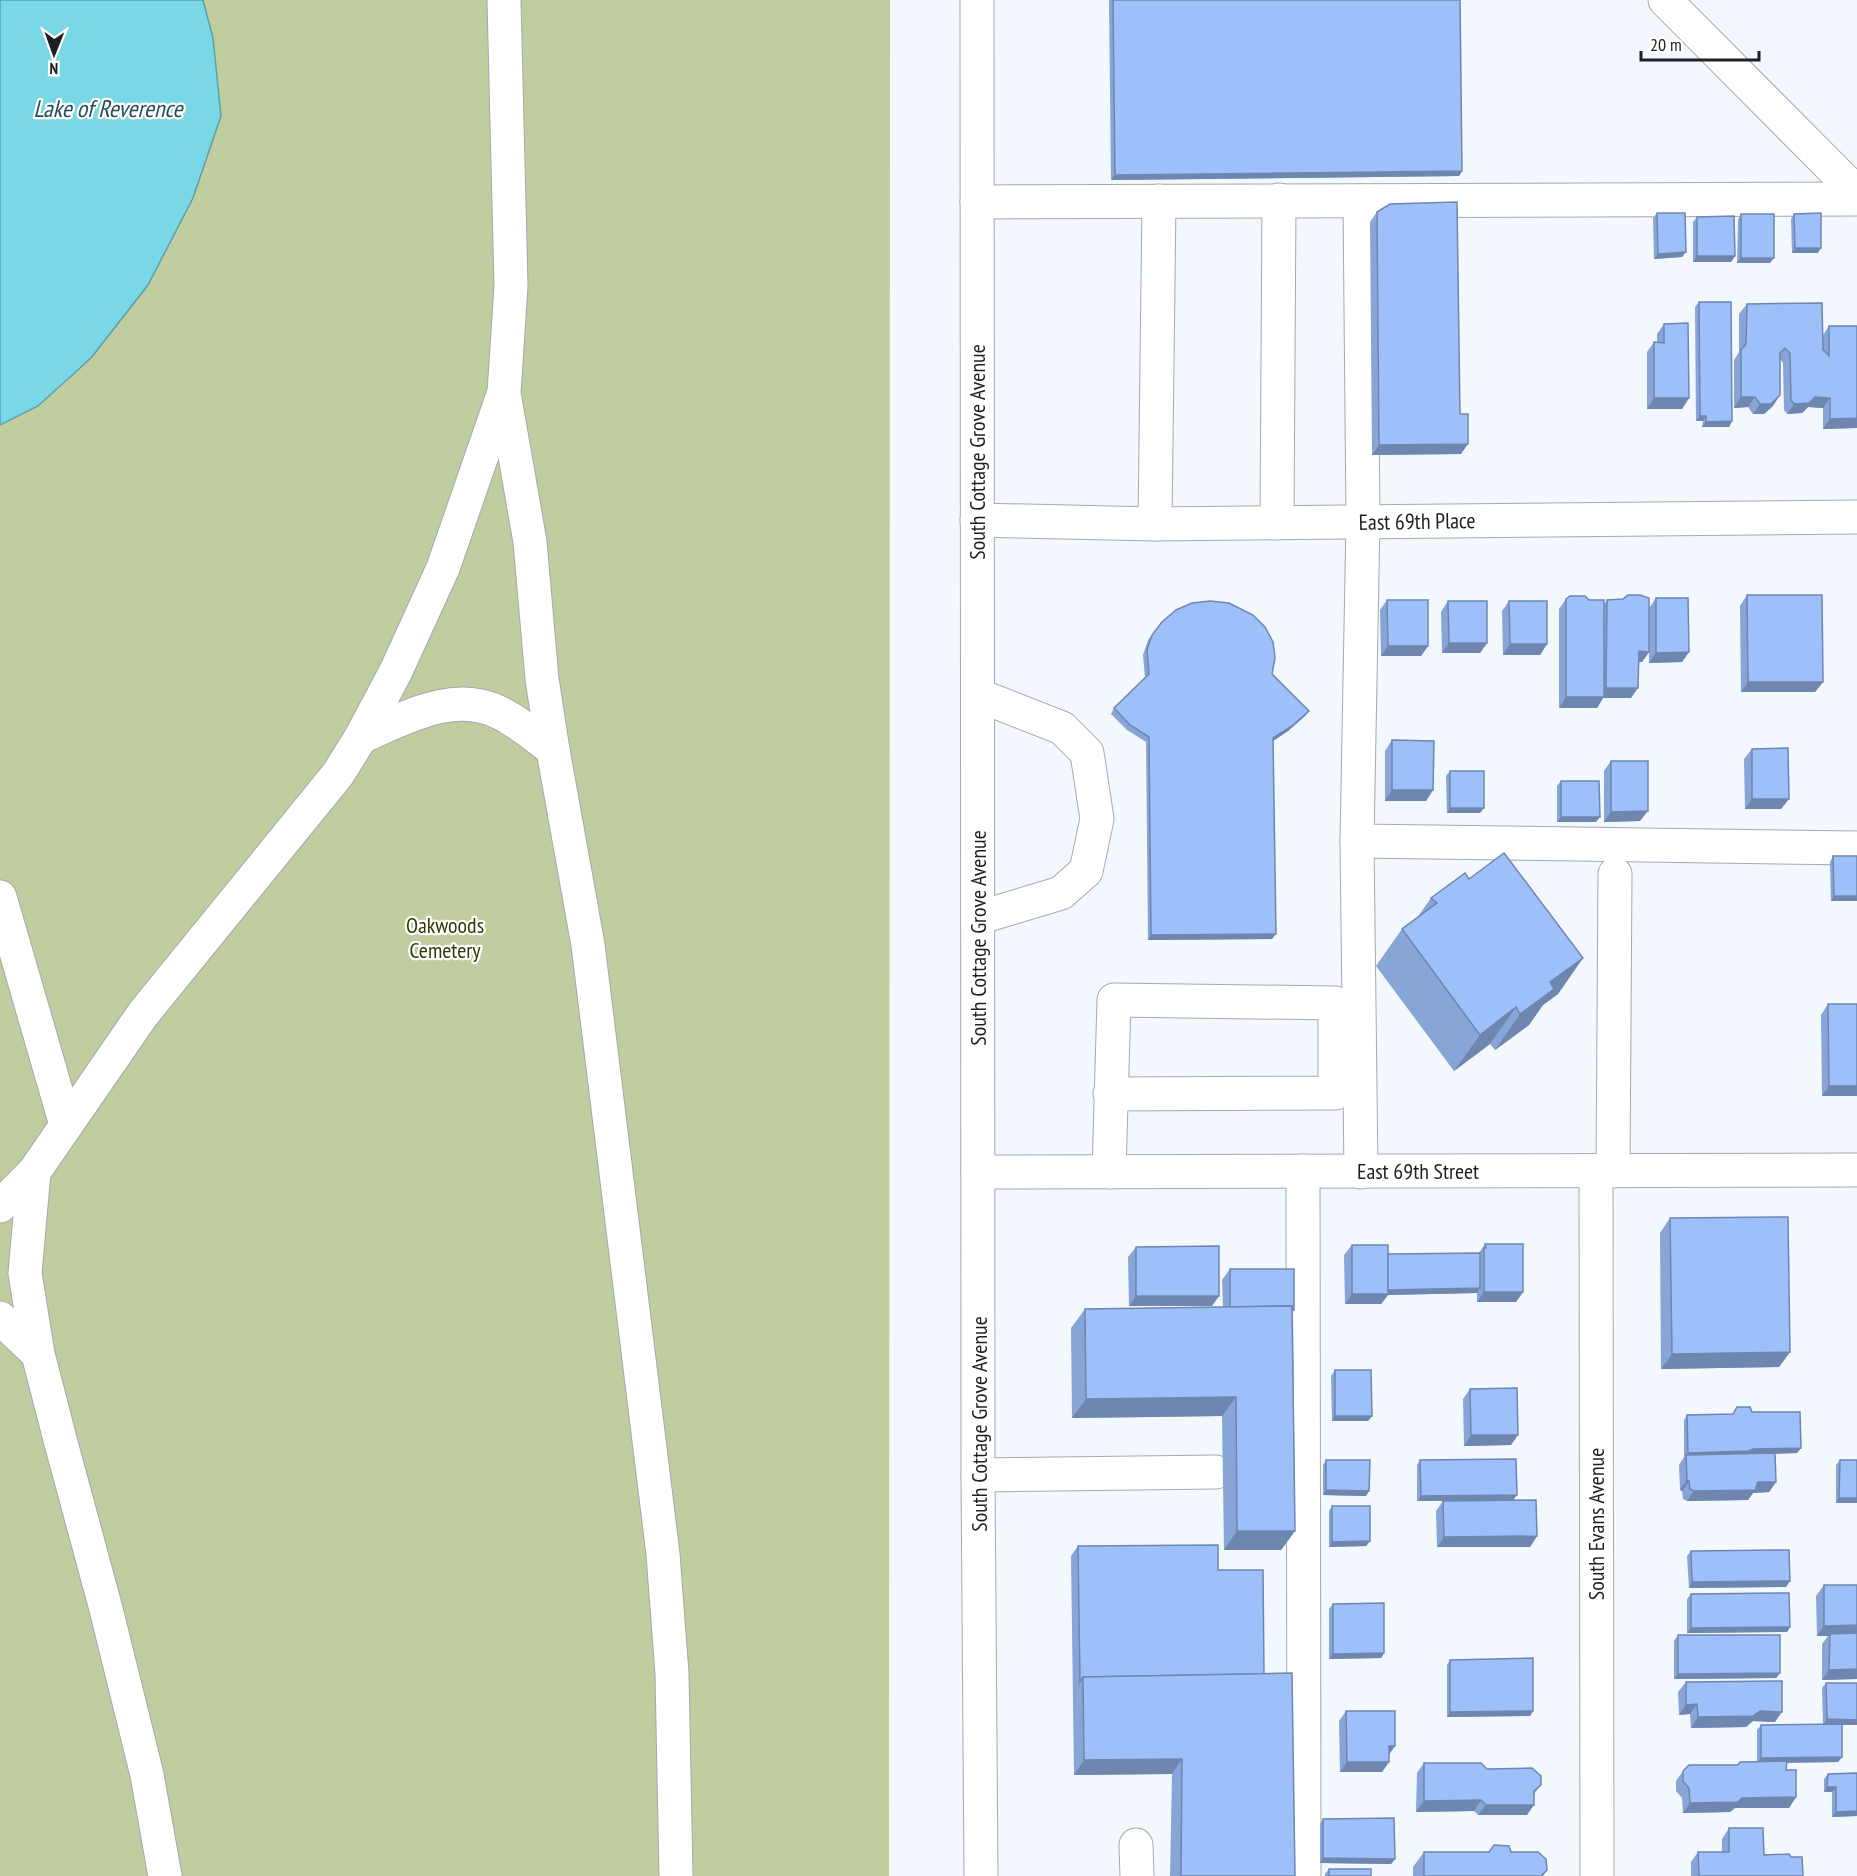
<svg xmlns="http://www.w3.org/2000/svg" width="1857" height="1876" viewBox="0 0 1857 1876" font-family="'PT Sans Narrow',sans-serif">
  <style>
    .green { fill: #c0cd9e }
    .water { fill: #7ad7e5; stroke: #5ea0aa; stroke-width: 1.5 }
    .lines { fill: none; stroke-linecap: round; stroke-linejoin: round }
    .minor-casing { stroke: #a4a9b1; stroke-width: 35 }
    .major-casing { stroke: #a4a9b1; stroke-width: 35 }
    .minor { stroke: #fff; stroke-width: 33 }
    .major { stroke: #fff; stroke-width: 33 }
    .wall { fill: #88a5d7 }
    .shaded-wall { fill: #6f86af }
    .building { fill: #9ec0fa; stroke: #6f86af; stroke-width: 1.5 }
    .labels { text-anchor: middle; stroke-width: 4.5; stroke-linejoin: round; paint-order: stroke }
    .street-label { font-size: 22px; fill: #1d1f22; stroke: #fff }
    .park-label { font-size: 22px; fill: #2f3905; stroke: #fff }
    .water-label { font-size: 24px; font-style: italic; fill: #244f55; stroke: #fff }
  </style>
  <rect width="100%" height="100%" fill="#f3f7fe"/>
  <path class="green" d="M0,0H890L889,1876H0Z"/>
  <path class="water" d="M0,0H203L213,38L221,116L193,198L148,285L91,358L38,406L0,425Z"/>
  <g class="lines">
    <defs>
      <g id="minor">
        <path d="M504,0L511,286L504,393L530,542L542,679L553,750L588,945L663,1554L672,1674L676,1876"/>
        <path d="M1665,0L1857,193"/>
        <path d="M1360,201L1363,521L1357,841L1361,1172"/>
        <path d="M977,202L1857,199"/>
        <path d="M977,520L1155,524L1857,517"/>
        <path d="M1277,523L1279,200"/>
        <path d="M1155,524L1159,201"/>
        <path d="M978,695L1062,728L1087,753L1097,819L1086,871L1061,893L978,918"/>
        <path d="M361,737C403,719 454,689 500,713C519,722 536,737 553,750"/>
        <path d="M1357,841L1857,848"/>
        <path d="M0,897L66,1125"/>
        <path d="M1303,1171L1304,1876"/>
        <path d="M1596,1171L1597,1876"/>
        <path d="M1613,1171L1615,874"/>
        <path d="M34,1172L25,1273L38,1354L61,1443L106,1609L147,1775L165,1876"/>
        <path d="M978,1172L1857,1170"/>
        <path d="M1109,1172L1114,1000L1335,1003V1093L1110,1094"/>
        <path d="M0,1206L34,1172L143,1014L338,774L361,737L396,671L443,568L503,395"/>
        <path d="M0,1318L38,1354"/>
        <path d="M978,1475L1216,1472"/>
        <path d="M1136,1845L1137,1876"/>
      </g>
      <path id="major" d="M977,0L978,1475L981,1876"/>
    </defs>
    <use href="#minor" class="minor-casing"/>
    <use href="#major" class="major-casing"/>
    <use href="#minor" class="minor"/>
    <use href="#major" class="major"/>
  </g>
  <g class="wall">
    <path d="M1109,0H1460L1462,171L1459,176L1111,180Z"/>
    <path d="M1377,212L1460,414L1461,454L1372,455L1370,222Z"/>
    <path d="M1657,213L1682,257L1654,259L1653,218Z"/>
    <path d="M1741,214L1770,263H1737L1738,220Z"/>
    <path d="M1794,214L1818,253H1792L1791,219Z"/>
    <path d="M1697,217L1735,256L1731,262H1693V222Z"/>
    <path d="M1699,302L1732,421L1729,427H1702L1703,421H1696L1695,307Z"/>
    <path d="M1747,304L1823,335L1829,326H1857V428L1823,429V408L1808,407L1802,413L1787,414L1784,410L1783,363L1780,359L1773,406L1764,414H1753L1748,407L1734,408V360L1739,352V314Z"/>
    <path d="M1664,324L1689,398L1682,409H1647V352L1654,342H1657V334Z"/>
    <path d="M1747,595L1823,682L1815,692H1741L1740,606Z"/>
    <path d="M1656,598L1689,652L1682,662L1649,663V652L1642,662H1639L1631,698H1603L1597,708H1559V609L1566,599L1589,600L1604,605L1607,600L1649,608Z"/>
    <path d="M1387,600L1428,646L1421,656H1381L1380,610Z"/>
    <path d="M1448,601L1487,643L1480,653H1442L1441,612Z"/>
    <path d="M1509,601L1547,644L1540,655H1503L1502,611Z"/>
    <path d="M1152,635L1272,674L1309,711L1305,716L1288,731L1273,741L1272,939L1148,940L1146,742L1127,730L1111,714L1114,708L1145,678L1143,655L1148,640Z"/>
    <path d="M1392,740L1433,790L1426,801H1385V751Z"/>
    <path d="M1752,749L1789,799L1781,809H1745L1744,759Z"/>
    <path d="M1611,761L1640,821L1604,822V771Z"/>
    <path d="M1450,771L1480,813H1447L1446,776Z"/>
    <path d="M1561,781L1596,822H1557V786Z"/>
    <path d="M1833,856H1857V901H1831L1830,862Z"/>
    <path d="M1469,879L1583,958L1558,994L1543,1005L1529,1025L1495,1050L1490,1044L1454,1071L1376,966L1402,929L1417,918L1431,898Z"/>
    <path d="M1828,1004H1857V1096H1822L1821,1015Z"/>
    <path d="M1670,1218L1790,1352L1779,1367L1661,1369L1660,1233Z"/>
    <path d="M1485,1244L1523,1292L1516,1302H1477V1293L1388,1295L1381,1304H1345L1344,1255L1352,1245L1388,1254L1479,1253Z"/>
    <path d="M1136,1247L1212,1306H1129L1128,1257Z"/>
    <path d="M1230,1269L1294,1310L1293,1312L1295,1531L1281,1550H1224L1222,1416L1072,1418L1071,1328L1085,1309L1223,1307L1222,1280Z"/>
    <path d="M1335,1370L1372,1416L1368,1421H1332L1331,1376Z"/>
    <path d="M1470,1389L1511,1445L1464,1446L1463,1399Z"/>
    <path d="M1752,1412L1801,1448L1797,1453L1775,1454L1776,1482L1769,1492L1753,1493L1748,1500L1687,1501L1683,1499L1682,1491L1680,1490L1679,1465L1684,1457V1420L1687,1415L1732,1414Z"/>
    <path d="M1326,1460L1369,1491L1366,1496L1323,1495V1465Z"/>
    <path d="M1420,1460L1517,1495L1513,1500L1537,1536L1530,1547H1437L1436,1511L1443,1501H1417V1465Z"/>
    <path d="M1840,1460H1857V1503H1836V1465Z"/>
    <path d="M1332,1506L1370,1541L1366,1546L1329,1547V1511Z"/>
    <path d="M1078,1546L1218,1570L1264,1674L1295,1876H1170L1172,1774L1074,1775L1071,1556Z"/>
    <path d="M1691,1551L1786,1587L1689,1588L1687,1556Z"/>
    <path d="M1824,1585H1857V1679L1822,1680V1644L1828,1636H1817L1816,1596Z"/>
    <path d="M1691,1594L1790,1627L1787,1632L1687,1633V1599Z"/>
    <path d="M1333,1604L1384,1653L1381,1658L1329,1659V1609Z"/>
    <path d="M1678,1635L1780,1673L1776,1678L1674,1679V1641Z"/>
    <path d="M1450,1660L1533,1711L1530,1716L1447,1717V1665Z"/>
    <path d="M1686,1682L1775,1722L1753,1721L1746,1727L1691,1728L1690,1714L1679,1715L1678,1692Z"/>
    <path d="M1826,1683L1857,1725H1842V1757L1838,1762L1786,1763V1770L1796,1797L1789,1808H1735L1730,1812L1683,1813L1682,1798L1676,1791V1781L1683,1771L1757,1762V1730L1761,1725L1823,1724L1822,1688Z"/>
    <path d="M1346,1711L1395,1746L1389,1754V1762L1382,1772H1340L1339,1721Z"/>
    <path d="M1424,1763L1487,1769L1541,1785L1534,1794L1527,1815H1478L1474,1811L1416,1812L1417,1773Z"/>
    <path d="M1828,1774L1857,1816L1832,1817V1792H1824V1779Z"/>
    <path d="M1323,1819L1395,1859L1391,1864L1320,1863V1824Z"/>
    <path d="M1729,1828L1764,1855L1803,1876H1691V1862L1698,1852H1722V1839Z"/>
    <path d="M1424,1852H1511L1547,1870L1543,1876H1413V1867Z"/>
    <path d="M1329,1869L1371,1876H1325V1874Z"/>
  </g>
  <g class="shaded-wall">
    <path d="M1462,171L1459,176L1111,180L1115,175Z"/>
    <path d="M1795,248H1821L1818,253H1792Z"/>
    <path d="M1686,252L1682,257L1654,259L1658,254Z"/>
    <path d="M1697,256H1735L1731,262H1693Z"/>
    <path d="M1741,258H1774L1770,263H1737Z"/>
    <path d="M1780,395L1773,406L1764,414H1753L1760,404Z"/>
    <path d="M1741,397H1755L1748,407L1734,408Z"/>
    <path d="M1815,397L1830,398L1823,408L1808,407L1802,413L1787,414L1794,404Z"/>
    <path d="M1654,398H1689L1682,409H1647Z"/>
    <path d="M1700,416H1706L1703,421H1696Z"/>
    <path d="M1857,418V428L1823,429L1830,419Z"/>
    <path d="M1732,421L1729,427H1702L1706,422Z"/>
    <path d="M1468,444L1461,454L1372,455L1379,445Z"/>
    <path d="M1449,643H1487L1480,653H1442Z"/>
    <path d="M1510,644H1547L1540,655H1503Z"/>
    <path d="M1388,646H1428L1421,656H1381Z"/>
    <path d="M1639,651L1649,652L1642,662H1631Z"/>
    <path d="M1689,652L1682,662L1649,663L1656,653Z"/>
    <path d="M1748,682H1823L1815,692H1741Z"/>
    <path d="M1606,688H1638L1631,698H1603L1597,708H1559L1566,697H1600Z"/>
    <path d="M1309,711L1305,716L1288,731L1270,743L1273,738Z"/>
    <path d="M1392,790H1433L1426,801H1385Z"/>
    <path d="M1752,799H1789L1781,809H1745Z"/>
    <path d="M1450,808H1484L1480,813H1447Z"/>
    <path d="M1648,811L1640,821L1604,822L1611,812Z"/>
    <path d="M1561,817H1600L1596,822H1557Z"/>
    <path d="M1834,896H1857V901H1831Z"/>
    <path d="M1276,934L1272,939L1148,940L1151,935Z"/>
    <path d="M1583,958L1558,994L1543,1005L1529,1025L1495,1050L1520,1014L1550,982Z"/>
    <path d="M1516,1007L1490,1044L1454,1071L1480,1035Z"/>
    <path d="M1829,1086H1857V1096H1822Z"/>
    <path d="M1480,1288L1477,1293L1388,1295L1381,1304H1345L1352,1294L1385,1290Z"/>
    <path d="M1484,1292H1523L1516,1302H1477Z"/>
    <path d="M1136,1296H1219L1212,1306H1129Z"/>
    <path d="M1790,1352L1779,1367L1661,1369L1672,1354Z"/>
    <path d="M1236,1397L1222,1416L1072,1418L1086,1399Z"/>
    <path d="M1335,1416H1372L1368,1421H1332Z"/>
    <path d="M1471,1435H1518L1511,1445L1464,1446Z"/>
    <path d="M1801,1448L1797,1453L1686,1456L1688,1453L1753,1449Z"/>
    <path d="M1687,1480L1689,1481L1682,1491L1680,1490Z"/>
    <path d="M1758,1482H1776L1769,1492L1753,1493L1748,1500L1687,1501L1694,1491Z"/>
    <path d="M1326,1490L1369,1491L1366,1496L1323,1495Z"/>
    <path d="M1517,1495L1513,1500L1417,1501L1421,1496Z"/>
    <path d="M1839,1498H1857V1503H1836Z"/>
    <path d="M1237,1531H1295L1281,1550H1224Z"/>
    <path d="M1537,1536L1530,1547H1437L1444,1537Z"/>
    <path d="M1370,1541L1366,1546L1329,1547L1332,1542Z"/>
    <path d="M1790,1581L1786,1587L1689,1588L1692,1582Z"/>
    <path d="M1857,1625V1635L1830,1634L1828,1636H1817L1824,1626Z"/>
    <path d="M1790,1627L1787,1632L1687,1633L1691,1628Z"/>
    <path d="M1384,1653L1381,1658L1329,1659L1333,1654Z"/>
    <path d="M1857,1669V1679L1822,1680L1829,1670Z"/>
    <path d="M1780,1673L1776,1678L1674,1679L1678,1674Z"/>
    <path d="M1697,1704L1690,1714L1679,1715L1686,1705Z"/>
    <path d="M1533,1711L1530,1716L1447,1717L1450,1712Z"/>
    <path d="M1760,1711L1782,1712L1775,1722L1753,1721L1746,1727L1691,1728L1698,1717Z"/>
    <path d="M1827,1719L1857,1720V1725H1823Z"/>
    <path d="M1389,1746H1395L1388,1756Z"/>
    <path d="M1842,1757L1838,1762L1757,1763L1761,1758Z"/>
    <path d="M1182,1759L1172,1774L1074,1775L1084,1760Z"/>
    <path d="M1347,1762H1389L1382,1772H1340Z"/>
    <path d="M1827,1787H1836L1832,1792H1824Z"/>
    <path d="M1796,1797L1789,1808H1735L1730,1812L1683,1813L1690,1803L1742,1798Z"/>
    <path d="M1481,1800L1474,1811L1416,1812L1424,1801Z"/>
    <path d="M1486,1805H1534L1527,1815H1478Z"/>
    <path d="M1857,1811V1816L1832,1817L1836,1812Z"/>
    <path d="M1323,1858L1395,1859L1391,1864L1320,1863Z"/>
  </g>
  <g class="building">
    <path d="M1113,0H1460L1462,171L1115,175Z"/>
    <path d="M1457,202L1460,414H1468V444L1379,445L1377,212L1390,204Z"/>
    <path d="M1657,213H1685L1686,252L1658,254Z"/>
    <path d="M1821,213V248H1795L1794,214Z"/>
    <rect x="1741" y="214" width="33" height="44"/>
    <path d="M1734,216L1735,256H1697V217Z"/>
    <path d="M1699,302H1731L1732,421L1706,422V416H1700Z"/>
    <path d="M1822,303L1823,350L1829,356V326H1857V418L1830,419V398L1815,397L1809,403L1794,404L1791,400L1790,353L1785,348L1780,353V395L1771,404H1760L1755,397H1741V350L1746,344L1747,304Z"/>
    <path d="M1688,323L1689,398H1654V342L1664,343V324Z"/>
    <path d="M1628,595H1640L1649,598V652L1639,651L1638,688H1606L1607,600L1623,599Z"/>
    <path d="M1747,595H1822L1823,682H1748Z"/>
    <path d="M1570,596H1585L1589,600H1604V697H1566V599Z"/>
    <path d="M1656,598H1688L1689,652L1656,653Z"/>
    <path d="M1387,600H1428V646H1388Z"/>
    <path d="M1210,601L1229,603L1253,615L1265,627L1273,642L1275,658L1272,674L1309,711L1292,726L1273,738L1276,934L1151,935L1149,737L1130,725L1114,708L1149,674L1147,650L1152,635L1162,622L1176,610L1192,603Z"/>
    <path d="M1448,601H1487V643H1449Z"/>
    <path d="M1509,601H1547V644H1510Z"/>
    <path d="M1392,740L1434,741L1433,790H1392Z"/>
    <path d="M1788,748L1789,799H1752V749Z"/>
    <path d="M1611,761H1648V811L1611,812Z"/>
    <rect x="1450" y="771" width="34" height="37"/>
    <path d="M1561,781H1599L1600,817H1561Z"/>
    <path d="M1504,853L1583,958L1550,982L1554,989L1520,1014L1516,1007L1480,1035L1402,929L1437,903L1431,898L1465,873L1469,879Z"/>
    <path d="M1833,856H1857V896H1834Z"/>
    <path d="M1828,1004H1857V1086H1829Z"/>
    <path d="M1788,1217L1790,1352L1672,1354L1670,1218Z"/>
    <path d="M1485,1244H1523V1292H1484V1248H1486Z"/>
    <rect x="1352" y="1245" width="36" height="49"/>
    <path d="M1219,1246V1296H1136V1247Z"/>
    <path d="M1480,1253V1288L1388,1290V1254Z"/>
    <path d="M1230,1269H1294V1310H1293L1292,1306L1230,1307Z"/>
    <path d="M1292,1306L1295,1531H1237L1236,1397L1086,1399L1085,1309Z"/>
    <path d="M1335,1370H1371L1372,1416H1335Z"/>
    <path d="M1517,1388L1518,1435H1471L1470,1389Z"/>
    <path d="M1737,1407H1750L1752,1412H1800L1801,1448L1753,1449L1749,1451L1688,1453L1687,1415L1733,1414Z"/>
    <path d="M1775,1453L1776,1482H1758L1755,1490L1694,1491L1690,1489L1689,1481L1687,1480L1686,1455Z"/>
    <path d="M1516,1459L1517,1495L1421,1496L1420,1460Z"/>
    <path d="M1326,1460H1370L1369,1491L1326,1490Z"/>
    <path d="M1840,1460H1857V1498H1839Z"/>
    <path d="M1536,1500L1537,1536L1444,1537L1443,1501Z"/>
    <path d="M1332,1506H1370V1541L1332,1542Z"/>
    <path d="M1218,1545V1570H1263L1264,1674L1083,1677L1080,1682L1078,1546Z"/>
    <path d="M1789,1550L1790,1581L1692,1582L1691,1551Z"/>
    <path d="M1824,1585H1857V1625L1824,1626Z"/>
    <path d="M1789,1593L1790,1627L1691,1628V1594Z"/>
    <path d="M1384,1603V1653L1333,1654V1604Z"/>
    <path d="M1857,1633V1669L1829,1670L1830,1634Z"/>
    <path d="M1678,1635H1780V1673L1678,1674Z"/>
    <path d="M1533,1658V1711L1450,1712V1660Z"/>
    <path d="M1292,1673L1295,1876H1181L1182,1759L1084,1760L1083,1677Z"/>
    <path d="M1782,1681V1712L1760,1711L1753,1716L1698,1717L1697,1704L1686,1705V1682Z"/>
    <path d="M1826,1683H1857V1720L1827,1719Z"/>
    <path d="M1346,1711H1395V1746H1389V1762H1347Z"/>
    <path d="M1842,1724V1757L1761,1758V1725Z"/>
    <path d="M1787,1761L1786,1770H1796V1797L1742,1798L1738,1802L1690,1803L1689,1788L1683,1781V1771L1689,1765H1738L1740,1762Z"/>
    <path d="M1424,1763H1481L1487,1769L1532,1768L1541,1776V1785L1534,1791V1805H1486L1481,1800L1424,1801Z"/>
    <path d="M1857,1773V1811L1836,1812V1787H1827L1828,1774Z"/>
    <path d="M1394,1818L1395,1859L1323,1858V1819Z"/>
    <path d="M1729,1828H1763L1764,1855L1789,1854L1791,1857H1802L1803,1876H1699L1698,1852H1729Z"/>
    <path d="M1494,1845L1509,1846L1511,1852H1538L1546,1859L1547,1870L1541,1876H1424V1852H1489Z"/>
    <rect x="1329" y="1869" width="42" height="7"/>
  </g>
  <g class="labels">
    <g class="street-label">
      <text transform="translate(977 452) rotate(-90)" y="8">South Cottage Grove Avenue</text>
      <text transform="translate(1417 521) rotate(-1)" y="8">East 69th Place</text>
      <text transform="translate(978 938) rotate(-90)" y="8">South Cottage Grove Avenue</text>
      <text x="1418" y="1179">East 69th Street</text>
      <text transform="translate(979 1424) rotate(-90)" y="8">South Cottage Grove Avenue</text>
      <text transform="translate(1596 1524) rotate(-90)" y="8">South Evans Avenue</text>
    </g>
    <g class="park-label">
      <text x="445" y="933">Oakwoods<tspan x="445" dy="25">Cemetery</tspan></text>
    </g>
    <g class="water-label">
      <text x="108" y="117">Lake of Reverence</text>
    </g>
  </g>
  <g transform="translate(54 54) rotate(181)" stroke="#ffffff" stroke-width="4.5" paint-order="stroke">
  <path d="M0-4.5L10 22L0 15L-10 22Z" fill="#1d1f22"/>
  <text y="-9" font-size="16" font-weight="bold" text-anchor="middle" fill="#1d1f22">N</text>
  </g>
  <path d="M1641 51v9h118v-9" fill="none" stroke="#1d1f22" stroke-width="3"/>
  <text x="1650" y="51" font-size="18" fill="#1d1f22" stroke="#ffffff" stroke-width="4.5" paint-order="stroke">20 m</text>
</svg>
